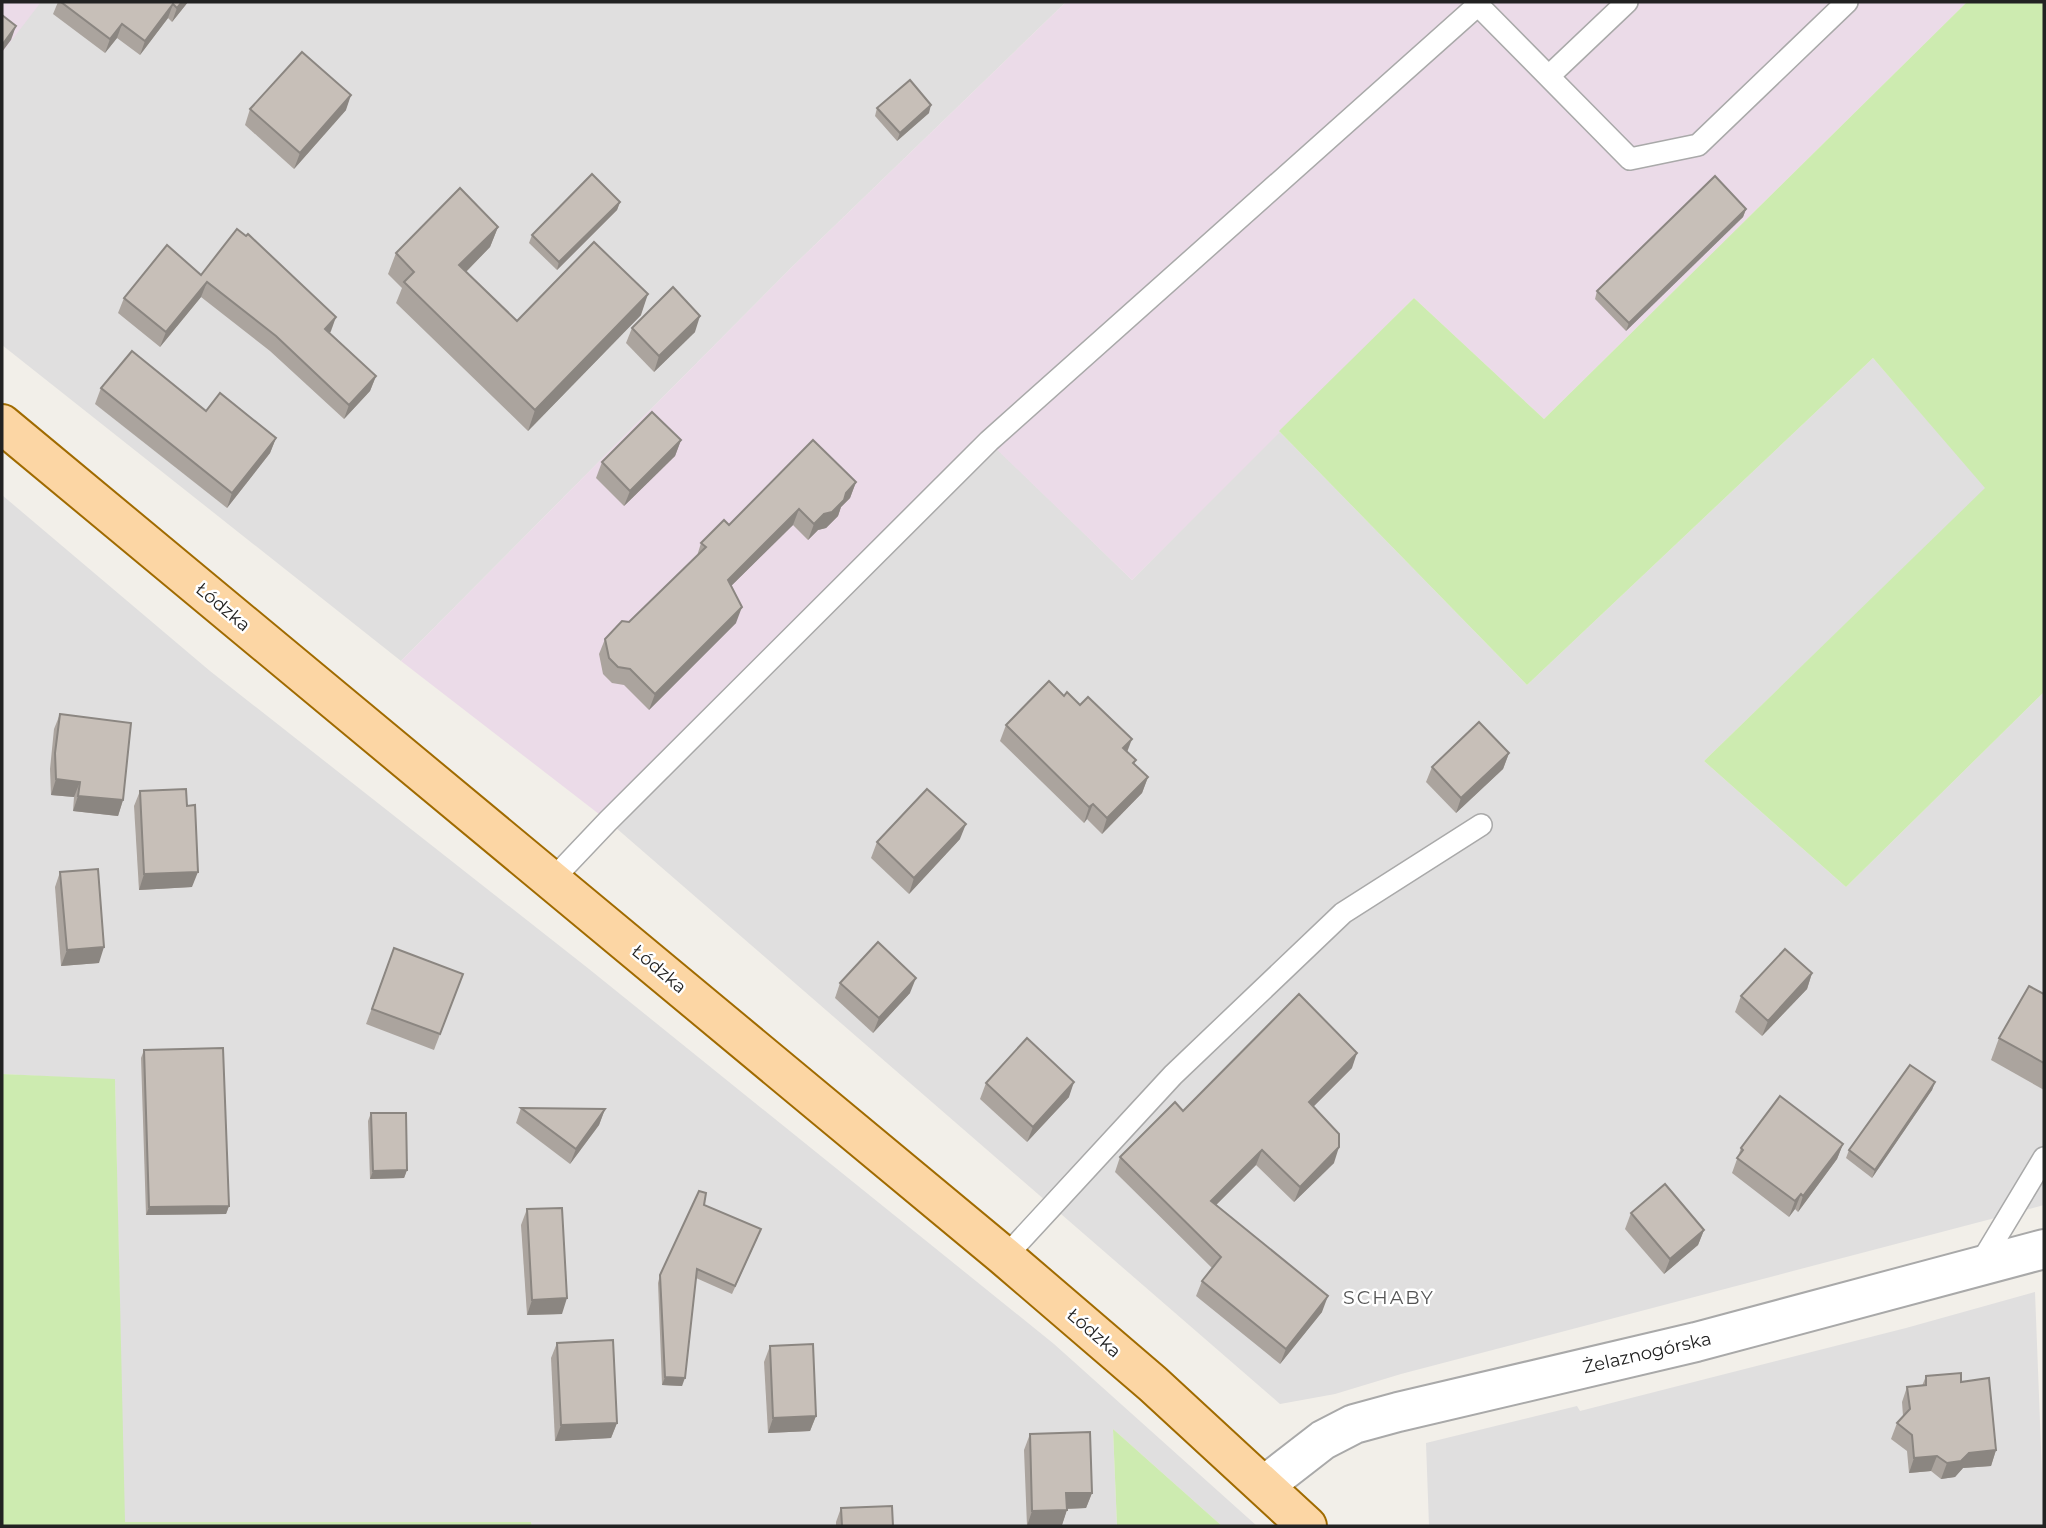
<svg xmlns="http://www.w3.org/2000/svg" width="2046" height="1528" viewBox="0 0 2046 1528" font-family="Montserrat,sans-serif">
  <style>
    .residential { fill: #e0dfdf }
    .industrial { fill: #ebdbe8 }
    .grass { fill: #cdebb0 }
    .lines { fill: none; stroke-linecap: round; stroke-linejoin: round }
    .service-casing { stroke: #a9a9a9; stroke-width: 24 }
    .minor-casing { stroke: #a9a9a9; stroke-width: 42 }
    .primary-casing { stroke: #a06b00; stroke-width: 42 }
    .service { stroke: #fff; stroke-width: 21 }
    .minor { stroke: #fff; stroke-width: 38 }
    .primary { stroke: #fcd6a4; stroke-width: 38 }
    .wall { fill: #aba49e }
    .shaded-wall { fill: #8b8681 }
    .building { fill: #c7bfb8; stroke: #8b8681; stroke-width: 2 }
    .labels { text-anchor: middle; stroke-width: 5; stroke-linejoin: round; paint-order: stroke }
    .street-label { font-size: 18px; fill: #222; stroke: #fff }
    .neighbourhood-label { font-size: 19px; letter-spacing: 2px; fill: #555; stroke: #fff }
  </style>
  <rect width="100%" height="100%" fill="#f2efe9"/>
  <g class="residential">
    <path d="M2,2H1066L792,267L401,661L2,345Z"/>
    <path d="M1873,358L1986,488L1704,761L1846,887L2044,692V1205L1401,1374L1335,1394L1280,1404L608,821L989,441L1132,580L1279,431L1527,685Z"/>
    <path d="M2,495L210,671L589,969L1054,1344L1257,1526H1222L1113,1429L1117,1526H532L531,1522H124L115,1080L2,1074Z"/>
    <path d="M2035,1292L2044,1526H1429L1426,1443L1577,1406L1580,1411L1906,1328Z"/>
  </g>
  <g class="industrial">
    <path d="M2,2H41L2,53Z"/>
    <path d="M1066,2H1967L1544,419L1414,298L1132,580L988,441L608,821L401,661L792,267Z"/>
  </g>
  <g class="grass">
    <path d="M1967,2H2044V692L1846,887L1704,761L1985,488L1873,358L1527,685L1279,431L1414,298L1544,419Z"/>
    <path d="M2,1074L115,1079L125,1522H531L532,1526H2Z"/>
    <path d="M1113,1429L1222,1526H1117Z"/>
  </g>
  <g class="lines">
    <defs>
      <g id="service">
        <path d="M1478,5L1630,159L1698,145L1847,2"/>
        <path d="M1549,76L1627,2"/>
        <path d="M552,880L608,821L989,441L1478,5L1476,2"/>
        <path d="M1005,1257L1173,1075L1343,913L1481,825"/>
        <path d="M1979,1266L2044,1158"/>
      </g>
      <path id="minor" d="M1265,1485L1323,1440L1354,1424L1398,1412L1696,1342L2044,1249"/>
      <path id="primary" d="M2,424L1005,1257L1153,1384L1307,1526"/>
    </defs>
    <use href="#service" class="service-casing"/>
    <use href="#minor" class="minor-casing"/>
    <use href="#primary" class="primary-casing"/>
    <use href="#service" class="service"/>
    <use href="#minor" class="minor"/>
    <use href="#primary" class="primary"/>
  </g>
  <g class="wall">
    <path d="M58,2H188L172,22L168,18L140,55L117,38L105,53L53,14Z"/>
    <path d="M877,108L929,113L897,141L875,116Z"/>
    <path d="M250,109L346,110L294,169L245,125Z"/>
    <path d="M620,202L617,210L557,270L529,243L532,235Z"/>
    <path d="M1746,209L1743,217L1626,331L1595,299L1597,291Z"/>
    <path d="M498,227L490,247L466,272L517,321L641,315L528,431L396,303L402,288L388,274L396,253Z"/>
    <path d="M201,275L331,331L330,333L376,376L370,391L344,419L270,351L201,297L160,347L118,313L124,298Z"/>
    <path d="M632,328L695,332L654,372L626,343Z"/>
    <path d="M101,388L206,411L276,438L270,453L227,508L95,404Z"/>
    <path d="M681,440L675,456L624,506L596,478L602,462Z"/>
    <path d="M856,482L850,498L841,507L838,516L826,528L818,530L808,540L793,525L731,586L736,623L649,710L624,685L612,683L603,674L599,654L605,639L629,622L697,556L701,543L729,525Z"/>
    <path d="M1064,696L1136,760L1134,764L1148,777L1142,793L1102,834L1087,819L1084,823L1000,741L1006,725Z"/>
    <path d="M60,714L123,800L118,816L73,811L74,797L51,795L50,769L54,729Z"/>
    <path d="M1509,753L1503,769L1456,813L1426,782L1432,767Z"/>
    <path d="M140,791L192,887L139,890L134,806Z"/>
    <path d="M960,839L909,894L871,858L877,842Z"/>
    <path d="M60,872L99,963L61,966L55,887Z"/>
    <path d="M394,948L463,974L434,1050L366,1024Z"/>
    <path d="M1812,973L1807,989L1762,1036L1735,1012L1741,996Z"/>
    <path d="M840,983L910,993L873,1033L835,998Z"/>
    <path d="M2044,994V1090L1991,1060L1999,1038Z"/>
    <path d="M144,1050L229,1206L226,1214L146,1215L141,1058Z"/>
    <path d="M1352,1068L1313,1107L1334,1163L1294,1202L1256,1165L1216,1205L1322,1312L1280,1364L1196,1296L1202,1281L1212,1268L1115,1172L1120,1157L1183,1111Z"/>
    <path d="M1935,1082L1932,1090L1872,1178L1846,1158L1849,1150Z"/>
    <path d="M986,1083L1069,1097L1027,1142L980,1099Z"/>
    <path d="M521,1108L605,1109L599,1125L570,1164L516,1123Z"/>
    <path d="M371,1113L407,1170L404,1178L370,1179L368,1121Z"/>
    <path d="M1843,1144L1837,1159L1798,1212L1795,1209L1789,1217L1732,1173L1741,1148Z"/>
    <path d="M704,1205L758,1237L732,1294L696,1278L682,1386L662,1385L658,1283L660,1275Z"/>
    <path d="M527,1209L562,1314L527,1315L521,1225Z"/>
    <path d="M1631,1213L1704,1230L1698,1245L1664,1274L1625,1229Z"/>
    <path d="M557,1343L617,1423L611,1438L555,1441L551,1358Z"/>
    <path d="M770,1346L816,1416L810,1431L768,1433L764,1362Z"/>
    <path d="M1926,1376L1961,1382L1996,1450L1991,1466L1963,1468L1955,1477L1941,1479L1931,1471L1909,1473L1907,1451L1891,1439L1897,1423L1903,1416L1902,1402L1907,1387L1922,1386Z"/>
    <path d="M1030,1434L1092,1493L1086,1508L1067,1509L1062,1525L1027,1526L1024,1450Z"/>
    <path d="M841,1508L893,1526H836V1522Z"/>
  </g>
  <g class="shaded-wall">
    <path d="M182,2H188L172,22L177,8Z"/>
    <path d="M173,4L168,18L140,55L145,41Z"/>
    <path d="M122,24L117,38L105,53L110,39Z"/>
    <path d="M16,26L11,40L2,52V45Z"/>
    <path d="M351,95L346,110L294,169L300,153Z"/>
    <path d="M931,105L929,113L897,141L900,133Z"/>
    <path d="M620,202L617,210L557,270L559,262Z"/>
    <path d="M1746,209L1743,217L1626,331L1629,323Z"/>
    <path d="M498,227L490,247L452,286L459,265Z"/>
    <path d="M207,282L201,297L160,347L166,332Z"/>
    <path d="M648,294L641,315L528,431L535,410Z"/>
    <path d="M700,316L695,332L654,372L659,356Z"/>
    <path d="M336,317L331,331L320,343L325,329Z"/>
    <path d="M376,376L370,391L344,419L349,405Z"/>
    <path d="M276,438L270,453L227,508L232,493Z"/>
    <path d="M681,440L675,456L624,506L630,491Z"/>
    <path d="M856,482L850,498L841,507L838,516L826,528L818,530L808,540L814,524Z"/>
    <path d="M799,509L793,525L722,595L728,580Z"/>
    <path d="M742,607L736,623L649,710L655,694Z"/>
    <path d="M1132,739L1126,755L1123,748Z"/>
    <path d="M1509,753L1503,769L1456,813L1461,798Z"/>
    <path d="M1148,777L1142,793L1102,834L1107,818Z"/>
    <path d="M56,779L80,782L74,797L51,795Z"/>
    <path d="M78,796L123,800L118,816L73,811Z"/>
    <path d="M1093,804L1087,819L1084,823L1089,807Z"/>
    <path d="M966,824L960,839L909,894L914,878Z"/>
    <path d="M198,872L192,887L139,890L144,874Z"/>
    <path d="M104,947L99,963L61,966L67,950Z"/>
    <path d="M1812,973L1807,989L1762,1036L1768,1021Z"/>
    <path d="M916,978L910,993L873,1033L879,1018Z"/>
    <path d="M1357,1053L1352,1068L1303,1117L1309,1102Z"/>
    <path d="M1074,1082L1069,1097L1027,1142L1033,1127Z"/>
    <path d="M1935,1082L1932,1090L1872,1178L1875,1170Z"/>
    <path d="M605,1109L599,1125L570,1164L576,1149Z"/>
    <path d="M1843,1144L1837,1159L1798,1212L1803,1196Z"/>
    <path d="M1339,1147L1334,1163L1294,1202L1300,1187Z"/>
    <path d="M1262,1150L1256,1165L1205,1216L1211,1201Z"/>
    <path d="M407,1170L404,1178L370,1179L373,1171Z"/>
    <path d="M1801,1194L1795,1209L1789,1217L1795,1201Z"/>
    <path d="M229,1206L226,1214L146,1215L149,1207Z"/>
    <path d="M1704,1230L1698,1245L1664,1274L1670,1259Z"/>
    <path d="M1328,1296L1322,1312L1280,1364L1286,1349Z"/>
    <path d="M567,1298L562,1314L527,1315L532,1300Z"/>
    <path d="M665,1377L685,1378L682,1386L662,1385Z"/>
    <path d="M816,1416L810,1431L768,1433L773,1418Z"/>
    <path d="M617,1423L611,1438L555,1441L561,1425Z"/>
    <path d="M1996,1450L1991,1466L1963,1468L1955,1477L1941,1479L1947,1463L1969,1453Z"/>
    <path d="M1937,1456L1931,1471L1909,1473L1914,1458Z"/>
    <path d="M1066,1493H1092L1086,1508L1061,1509Z"/>
    <path d="M1067,1510L1062,1525L1027,1526L1032,1511Z"/>
  </g>
  <g class="building">
    <path d="M61,2H182L177,8L173,4L145,41L122,24L110,39Z"/>
    <path d="M2,15L16,26L2,45Z"/>
    <path d="M302,52L351,95L300,153L250,109Z"/>
    <path d="M910,80L931,105L900,133L877,108Z"/>
    <path d="M592,174L620,202L559,262L532,235Z"/>
    <path d="M1715,176L1746,209L1629,323L1597,291Z"/>
    <path d="M460,188L498,227L459,265L517,321L594,242L648,294L535,410L404,282L414,272L396,253Z"/>
    <path d="M237,229L246,236L248,234L336,317L325,329L376,376L349,405L276,336L207,282L166,332L124,298L167,245L201,275Z"/>
    <path d="M673,287L700,316L659,356L632,328Z"/>
    <path d="M132,351L206,411L220,393L276,438L232,493L101,388Z"/>
    <path d="M652,412L681,440L630,491L602,462Z"/>
    <path d="M813,440L856,482L846,493L844,500L832,512L824,514L814,524L799,509L728,580L742,607L655,694L630,669L618,667L609,658L605,639L622,621L629,622L706,547L701,543L724,520L729,525Z"/>
    <path d="M1049,681L1064,696L1067,692L1080,705L1088,697L1132,739L1123,748L1136,760L1133,763L1148,777L1107,818L1093,804L1089,807L1006,725Z"/>
    <path d="M60,714L131,723L123,800L78,796L80,782L56,779L55,753Z"/>
    <path d="M1479,722L1509,753L1461,798L1432,767Z"/>
    <path d="M186,789L187,806L195,805L198,872L144,874L140,791Z"/>
    <path d="M927,789L966,824L914,878L877,842Z"/>
    <path d="M98,869L104,947L67,950L60,872Z"/>
    <path d="M878,942L916,978L879,1018L840,983Z"/>
    <path d="M394,948L463,974L440,1034L372,1009Z"/>
    <path d="M1785,949L1812,973L1768,1021L1741,996Z"/>
    <path d="M2029,986L2044,994V1063L1999,1038Z"/>
    <path d="M1299,994L1357,1053L1309,1102L1339,1134V1147L1300,1187L1262,1150L1211,1201L1328,1296L1286,1349L1202,1281L1221,1257L1120,1157L1175,1102L1183,1111Z"/>
    <path d="M1027,1038L1074,1082L1033,1127L986,1083Z"/>
    <path d="M223,1048L229,1206L149,1207L144,1050Z"/>
    <path d="M1910,1065L1935,1082L1875,1170L1849,1150Z"/>
    <path d="M1780,1096L1843,1144L1803,1196L1801,1194L1795,1201L1737,1158L1743,1150L1741,1148Z"/>
    <path d="M521,1108L605,1109L576,1149Z"/>
    <path d="M371,1113H406L407,1170L373,1171Z"/>
    <path d="M1665,1184L1704,1230L1670,1259L1631,1213Z"/>
    <path d="M699,1191L706,1193L704,1205L761,1229L735,1286L697,1269L685,1378L665,1377L660,1275Z"/>
    <path d="M562,1208L567,1298L532,1300L527,1209Z"/>
    <path d="M613,1340L617,1423L561,1425L557,1343Z"/>
    <path d="M813,1344L816,1416L773,1418L770,1346Z"/>
    <path d="M1961,1373V1382L1989,1378L1996,1450L1969,1453L1961,1461L1947,1463L1937,1456L1914,1458L1912,1435L1897,1423L1910,1409L1907,1387L1926,1385V1376Z"/>
    <path d="M1090,1432L1092,1493H1066L1067,1510L1032,1511L1030,1434Z"/>
    <path d="M892,1506L893,1526H842L841,1508Z"/>
  </g>
  <g class="labels">
    <g class="street-label">
      <text transform="translate(223 607) rotate(40)" y="6">Łódzka</text>
      <text transform="translate(659 969) rotate(40)" y="6">Łódzka</text>
      <text transform="translate(1094 1333) rotate(41)" y="6">Łódzka</text>
      <text transform="translate(1647 1353) rotate(-13)" y="6">Żelaznogórska</text>
    </g>
    <g class="neighbourhood-label">
      <text x="1389" y="1304">SCHABY</text>
    </g>
  </g>
  <rect width="2046" height="1528" fill="none" stroke="#222222" stroke-width="7"/>
</svg>
